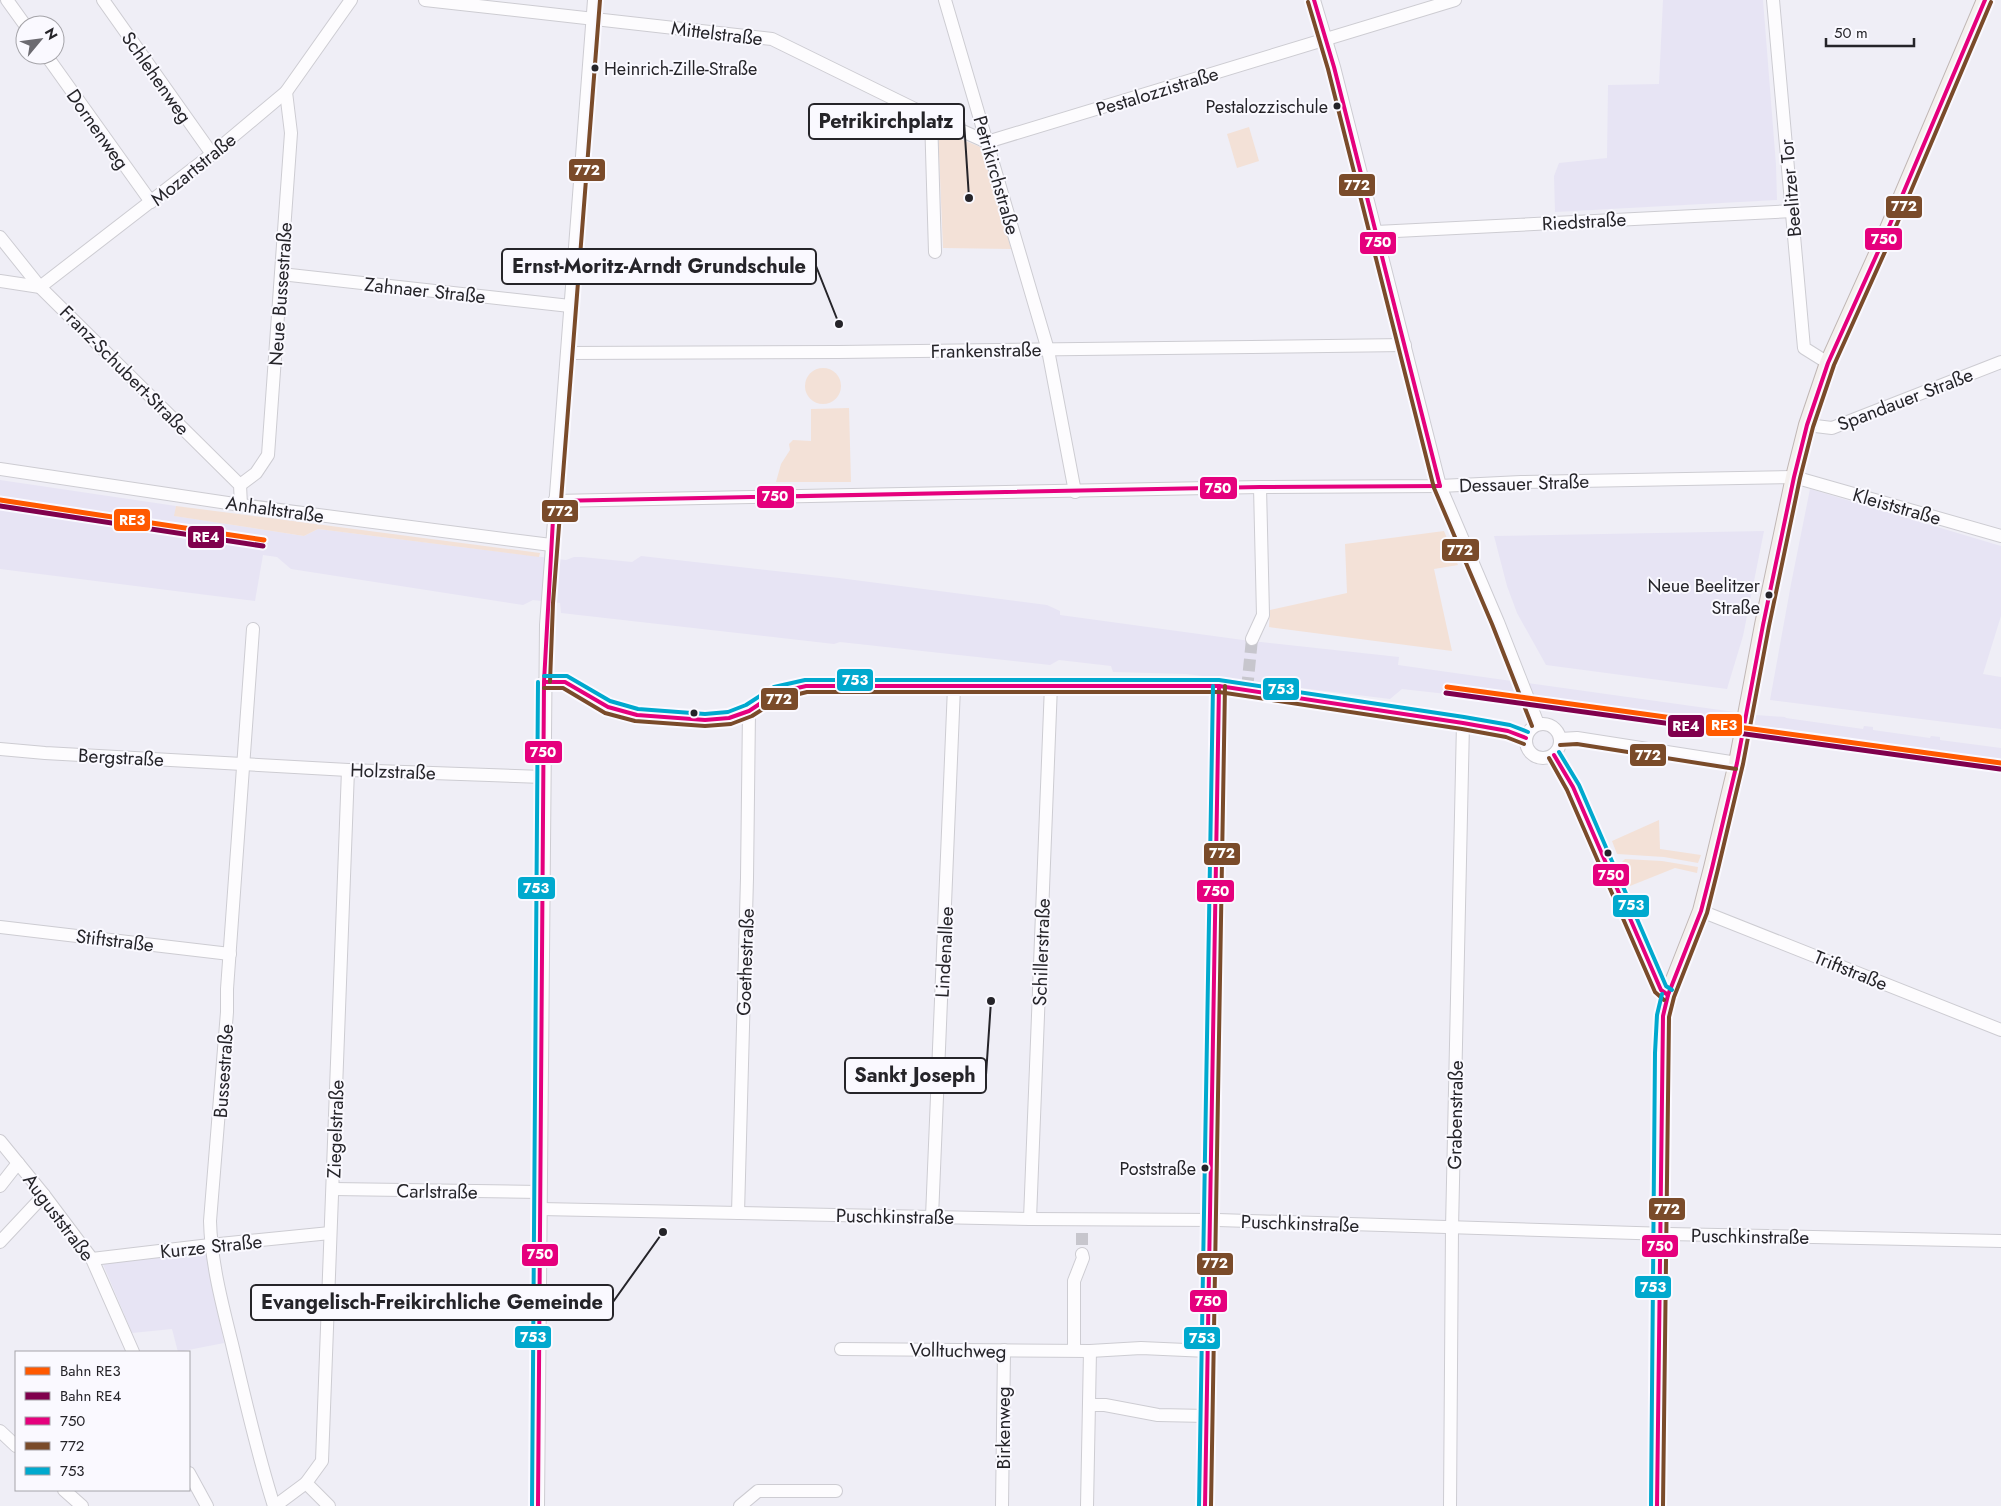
<svg xmlns="http://www.w3.org/2000/svg" width="2001" height="1506" viewBox="0 0 2001 1506" font-family="Jost,sans-serif">
  <style>
    .built { fill: #e7e4f4 }
    .green { fill: #f3e1d7 }
    .lines { fill: none; stroke-linecap: round; stroke-linejoin: round }
    .minor-tunnel { stroke: #c7c6cd; stroke-width: 12; stroke-dasharray: 12 6; stroke-linecap: butt }
    .minor-casing { stroke: #cdccd2; stroke-width: 14 }
    .major-casing { stroke: #c0b7b5; stroke-width: 18 }
    .minor { stroke: #fdfcfe; stroke-width: 12 }
    .major { stroke: #f4f0ee; stroke-width: 16 }
    .bus-1-casing { stroke: #faf9ff; stroke-width: 8 }
    .bus-2-casing { stroke: #faf9ff; stroke-width: 8 }
    .bus-3-casing { stroke: #faf9ff; stroke-width: 8 }
    .bus-1 { stroke: #e5007d; stroke-width: 4 }
    .bus-2 { stroke: #7a4b2a; stroke-width: 4 }
    .bus-3 { stroke: #00a9ce; stroke-width: 4 }
    .rail-1-casing { stroke: #faf9ff; stroke-width: 9 }
    .rail-2-casing { stroke: #faf9ff; stroke-width: 9 }
    .rail-1 { stroke: #ff5900; stroke-width: 5 }
    .rail-2 { stroke: #80004d; stroke-width: 5 }
    .bus-dot { fill: #252429; stroke: #faf9ff; stroke-width: 2 }
    .labels { text-anchor: middle; stroke-width: 4; stroke-linejoin: round; paint-order: stroke }
    .bus-label { font-size: 18px; fill: #252429; stroke: #faf9ff; text-anchor: end }
    .street-label { font-size: 19px; fill: #252429; stroke: #faf9ff }
    .leader { fill: none; stroke: #252429; stroke-width: 2 }
    .callout-dot { fill: #252429; stroke: #faf9ff; stroke-width: 2 }
    .callout { fill: #faf9ff; stroke: #252429; stroke-width: 2 }
    .callout-label { font-size: 20px; text-anchor: middle; font-weight: bold; fill: #252429 }
    .line-badge { stroke: #faf9ff; stroke-width: 2 }
    .badge-label { font-size: 14px; text-anchor: middle; font-weight: bold; fill: #fff }
  </style>
  <rect width="100%" height="100%" fill="#efeef6"/>
  <g class="built">
    <path d="M1663,0H1763L1776,165L1777,200L1555,212L1554,176L1559,163L1607,158L1608,85L1659,84Z"/>
    <path d="M0,480L176,506L175,516L304,536L318,529L566,560L574,557H582L632,562L641,556L839,578L1047,605L1060,611V615L1243,640L1399,657L1398,665L1756,715L1785,717L1786,718L1863,729L1864,726L1873,727V730L1930,738L1931,736L1940,737V740L2001,748V772L1827,746L1784,740L1783,743L1775,741V739L1727,731L1682,726L1681,730L1669,728V724L1569,710L1568,713L1560,712V709L1547,706L1466,696L1465,699L1456,698V695L1402,689L1390,699L1186,674L1113,672L1111,666L1059,660L1050,665L840,642L834,644L561,613L560,603L533,600L523,605L291,569L277,557L263,555L255,601L0,569Z"/>
    <path d="M1810,489L2001,546V616L1983,674L2001,677V729L1770,700L1791,584Z"/>
    <path d="M1764,531L1743,636L1727,689L1546,665L1517,613L1507,586L1494,536Z"/>
    <path d="M205,1250L224,1343L178,1352L172,1329L132,1333L103,1264Z"/>
  </g>
  <g class="green">
    <path d="M1249,127L1259,161L1237,168L1227,134Z"/>
    <path d="M938,130L983,148L1011,249L943,248Z"/>
    <circle cx="823" cy="386" r="18"/>
    <path d="M849,408L851,482H776L781,464L790,450L789,444L793,440L811,441V409Z"/>
    <path d="M176,506L540,553L539,557L318,529L304,536L174,516Z"/>
    <path d="M1444,531L1458,565L1434,569L1452,651L1269,627L1270,610L1347,593L1345,544Z"/>
    <path d="M1659,820L1660,849L1701,855L1698,863L1664,857L1617,854L1612,841Z"/>
    <path d="M1625,859L1662,861L1698,867L1697,873L1675,868L1630,886L1621,863Z"/>
  </g>
  <g class="lines">
    <g class="minor-tunnel">
      <path d="M1247,689L1252,639"/>
      <path d="M1082,1233V1254"/>
    </g>
    <defs>
      <g id="minor">
        <path d="M7,0L25,25"/>
        <path d="M103,0L212,154"/>
        <path d="M425,0L772,39L931,117L987,142L1455,0"/>
        <path d="M945,0L1048,350L1075,492"/>
        <path d="M1314,0L1334,67L1440,486L1498,622L1538,724"/>
        <path d="M1773,0L1804,348L1828,363"/>
        <path d="M46,55L151,202"/>
        <path d="M931,117L935,252"/>
        <path d="M1376,232L1793,211"/>
        <path d="M0,237L40,287L240,485L241,505"/>
        <path d="M281,274L570,306"/>
        <path d="M0,281L40,287L212,154L286,92L351,0"/>
        <path d="M567,353L838,352L1405,345"/>
        <path d="M1807,425L1832,428L2001,362"/>
        <path d="M0,469L241,505L551,545"/>
        <path d="M240,485L256,473L268,455L291,133L286,92"/>
        <path d="M554,501L1260,487L1440,486L1521,482L1794,477L2001,536"/>
        <path d="M253,629L227,989V1012L210,1221C211,1262 222,1304 232,1344C245,1399 257,1453 274,1506"/>
        <path d="M1252,639L1263,615L1260,487"/>
        <path d="M544,682H565L608,707L637,715L705,720L729,718L749,711L776,693L806,686L954,687L1051,685L1219,686L1463,723L1508,731L1526,738"/>
        <circle cx="1543" cy="741" r="17"/>
        <path d="M1560,739L1577,738L1737,763"/>
        <path d="M0,749L45,753L348,770L543,777"/>
        <path d="M1554,755L1573,787L1661,990L1668,995"/>
        <path d="M1701,911L2001,1030"/>
        <path d="M0,927L230,954"/>
        <path d="M0,1141L44,1195L92,1259L133,1352"/>
        <path d="M0,1186L18,1163"/>
        <path d="M333,1189L540,1192"/>
        <path d="M540,1209L1030,1219L1218,1220L1668,1234L2001,1241"/>
        <path d="M738,1213L747,878L749,711"/>
        <path d="M932,1217L954,687"/>
        <path d="M1030,1219L1051,685"/>
        <path d="M0,1242L44,1195"/>
        <path d="M92,1259L210,1245L330,1233"/>
        <path d="M841,1349L1090,1351L1141,1348L1208,1351"/>
        <path d="M1074,1350V1281L1083,1258L1082,1254"/>
        <path d="M1090,1405H1105L1158,1415L1207,1416"/>
        <path d="M0,1431L16,1446"/>
        <path d="M189,1473L207,1506"/>
        <path d="M306,1483L329,1506"/>
        <path d="M64,1490L82,1506"/>
        <path d="M275,1506L306,1483L322,1461L348,770"/>
        <path d="M538,1506L546,625L594,0"/>
        <path d="M740,1506L758,1491H836"/>
        <path d="M1002,1506L1004,1350"/>
        <path d="M1087,1506L1090,1351"/>
        <path d="M1205,1506L1219,686"/>
        <path d="M1450,1506L1452,1228L1463,723"/>
      </g>
      <path id="major" d="M1657,1506L1663,1016L1668,995L1701,911L1712,868L1737,763L1763,625L1794,477L1807,425L1828,363L1882,243L1985,0"/>
    </defs>
    <use href="#minor" class="minor-casing"/>
    <use href="#major" class="major-casing"/>
    <use href="#minor" class="minor"/>
    <use href="#major" class="major"/>
    <defs>
      <g id="bus-1">
        <path d="M1314,0L1334,67L1440,486"/>
        <path d="M554,501L1260,487L1440,486"/>
        <path d="M544,682H565L608,707L637,715L705,720L729,718L749,711L776,693L806,686H1219L1463,723L1508,731L1526,738"/>
        <path d="M1554,755L1573,787L1661,990L1668,995"/>
        <path d="M538,1506L544,682L554,501"/>
        <path d="M1205,1506L1219,686"/>
        <path d="M1657,1506L1663,1016L1668,995L1701,911L1712,868L1737,763L1763,625L1794,477L1807,425L1828,363L1882,243L1985,0"/>
      </g>
      <g id="bus-2">
        <path d="M1308,2L1328,69L1434,488L1492,624L1532,726"/>
        <path d="M550,682L553,603L600,0"/>
        <path d="M544,688H563L605,713L635,721L705,726L731,724L752,716L779,699L807,692H1219L1462,729L1506,737L1524,744"/>
        <path d="M1560,745L1577,744L1736,769"/>
        <path d="M1549,758L1567,790L1655,992L1664,1000"/>
        <path d="M1211,1506L1225,686"/>
        <path d="M1663,1506L1669,1017L1674,997L1707,913L1718,869L1743,764L1769,626L1800,478L1813,427L1834,365L1888,245L1991,2"/>
      </g>
      <g id="bus-3">
        <path d="M544,676H567L610,701L638,709L705,714L728,712L746,705L774,687L805,680H1219L1464,717L1510,725L1528,732"/>
        <path d="M1559,752L1579,785L1666,986L1672,990"/>
        <path d="M532,1506L538,682"/>
        <path d="M1199,1506L1213,686"/>
        <path d="M1651,1506L1655,1053L1657,1015L1662,994"/>
      </g>
    </defs>
    <use href="#bus-1" class="bus-1-casing"/>
    <use href="#bus-2" class="bus-2-casing"/>
    <use href="#bus-3" class="bus-3-casing"/>
    <use href="#bus-1" class="bus-1"/>
    <use href="#bus-2" class="bus-2"/>
    <use href="#bus-3" class="bus-3"/>
    <defs>
      <g id="rail-1">
        <path d="M0,500L264,540"/>
        <path d="M1447,687L2001,763"/>
      </g>
      <g id="rail-2">
        <path d="M0,506L263,546"/>
        <path d="M1446,693L2000,769"/>
      </g>
    </defs>
    <use href="#rail-1" class="rail-1-casing"/>
    <use href="#rail-2" class="rail-2-casing"/>
    <use href="#rail-1" class="rail-1"/>
    <use href="#rail-2" class="rail-2"/>
  </g>
  <g class="bus-dot">
    <circle cx="595" cy="68" r="4.5"/>
    <circle cx="1337" cy="106" r="4.5"/>
    <circle cx="1769" cy="595" r="4.5"/>
    <circle cx="694" cy="713" r="4.5"/>
    <circle cx="1608" cy="853" r="4.5"/>
    <circle cx="1205" cy="1168" r="4.5"/>
  </g>
  <g class="labels">
    <g class="bus-label">
      <text x="604" y="75" text-anchor="start">Heinrich-Zille-Straße</text>
      <text x="1328" y="113">Pestalozzischule</text>
      <text x="1760" y="592">Neue Beelitzer<tspan x="1760" dy="22">Straße</tspan></text>
      <text x="1196" y="1175">Poststraße</text>
    </g>
    <g class="street-label">
      <text transform="translate(717 33) rotate(7)" y="7">Mittelstraße</text>
      <text transform="translate(157 77) rotate(55)" y="7">Schlehenweg</text>
      <text transform="translate(1157 91) rotate(-17)" y="7">Pestalozzistraße</text>
      <text transform="translate(98 129) rotate(55)" y="7">Dornenweg</text>
      <text transform="translate(193 169) rotate(-39)" y="7">Mozartstraße</text>
      <text transform="translate(997 175) rotate(74)" y="7">Petrikirchstraße</text>
      <text transform="translate(1790 188) rotate(-95)" y="7">Beelitzer Tor</text>
      <text transform="translate(1584 221) rotate(-3)" y="7">Riedstraße</text>
      <text transform="translate(425 290) rotate(6)" y="7">Zahnaer Straße</text>
      <text transform="translate(280 294) rotate(-86)" y="7">Neue Bussestraße</text>
      <text transform="translate(986 350) rotate(-1)" y="7">Frankenstraße</text>
      <text transform="translate(125 370) rotate(45)" y="7">Franz-Schubert-Straße</text>
      <text transform="translate(1905 399) rotate(-21)" y="7">Spandauer Straße</text>
      <text transform="translate(1524 483) rotate(-2)" y="7">Dessauer Straße</text>
      <text transform="translate(1897 506) rotate(16)" y="7">Kleiststraße</text>
      <text transform="translate(275 509) rotate(8)" y="7">Anhaltstraße</text>
      <text transform="translate(121 757) rotate(3)" y="7">Bergstraße</text>
      <text transform="translate(393 771) rotate(2)" y="7">Holzstraße</text>
      <text transform="translate(115 940) rotate(7)" y="7">Stiftstraße</text>
      <text transform="translate(944 952) rotate(-87)" y="7">Lindenallee</text>
      <text transform="translate(1041 952) rotate(-88)" y="7">Schillerstraße</text>
      <text transform="translate(745 962) rotate(-88)" y="7">Goethestraße</text>
      <text transform="translate(1851 970) rotate(22)" y="7">Triftstraße</text>
      <text transform="translate(223 1071) rotate(-86)" y="7">Bussestraße</text>
      <text transform="translate(1455 1115) rotate(-89)" y="7">Grabenstraße</text>
      <text transform="translate(335 1129) rotate(-88)" y="7">Ziegelstraße</text>
      <text transform="translate(437 1191) rotate(1)" y="7">Carlstraße</text>
      <text transform="translate(895 1216) rotate(1)" y="7">Puschkinstraße</text>
      <text transform="translate(59 1217) rotate(53)" y="7">Auguststraße</text>
      <text transform="translate(1300 1223) rotate(2)" y="7">Puschkinstraße</text>
      <text transform="translate(1750 1236) rotate(1)" y="7">Puschkinstraße</text>
      <text transform="translate(211 1246) rotate(-6)" y="7">Kurze Straße</text>
      <text transform="translate(958 1350) rotate(1)" y="7">Volltuchweg</text>
      <text transform="translate(1003 1428) rotate(-90)" y="7">Birkenweg</text>
    </g>
  </g>
  <path class="leader" d="M969 198L964 121M839 324L816 266M991 1001L986 1075M663 1232L613 1302"/>
  <g class="callout-dot">
    <circle cx="969" cy="198" r="5"/>
    <circle cx="839" cy="324" r="5"/>
    <circle cx="991" cy="1001" r="5"/>
    <circle cx="663" cy="1232" r="5"/>
  </g>
  <g class="callout">
    <rect x="809" y="104" width="155" height="35" rx="5"/>
    <rect x="502" y="249" width="314" height="35" rx="5"/>
    <rect x="845" y="1058" width="141" height="35" rx="5"/>
    <rect x="251" y="1285" width="362" height="35" rx="5"/>
  </g>
  <g class="callout-label">
    <text x="886" y="128">Petrikirchplatz</text>
    <text x="659" y="273">Ernst-Moritz-Arndt Grundschule</text>
    <text x="915" y="1082">Sankt Joseph</text>
    <text x="432" y="1309">Evangelisch-Freikirchliche Gemeinde</text>
  </g>
  <g class="line-badge">
    <rect x="568" y="158" width="38" height="24" rx="5" fill="#7a4b2a"/>
    <rect x="1338" y="173" width="38" height="24" rx="5" fill="#7a4b2a"/>
    <rect x="1885" y="195" width="38" height="24" rx="5" fill="#7a4b2a"/>
    <rect x="1864" y="227" width="39" height="24" rx="5" fill="#e5007d"/>
    <rect x="1359" y="231" width="38" height="24" rx="5" fill="#e5007d"/>
    <rect x="1199" y="476" width="39" height="24" rx="5" fill="#e5007d"/>
    <rect x="756" y="485" width="39" height="24" rx="5" fill="#e5007d"/>
    <rect x="541" y="499" width="38" height="24" rx="5" fill="#7a4b2a"/>
    <rect x="113" y="508" width="38" height="24" rx="5" fill="#ff5900"/>
    <rect x="187" y="525" width="38" height="24" rx="5" fill="#80004d"/>
    <rect x="1441" y="538" width="39" height="24" rx="5" fill="#7a4b2a"/>
    <rect x="836" y="668" width="38" height="24" rx="5" fill="#00a9ce"/>
    <rect x="1262" y="677" width="38" height="24" rx="5" fill="#00a9ce"/>
    <rect x="760" y="687" width="39" height="24" rx="5" fill="#7a4b2a"/>
    <rect x="1705" y="713" width="38" height="24" rx="5" fill="#ff5900"/>
    <rect x="1667" y="714" width="38" height="24" rx="5" fill="#80004d"/>
    <rect x="524" y="740" width="39" height="24" rx="5" fill="#e5007d"/>
    <rect x="1629" y="743" width="38" height="24" rx="5" fill="#7a4b2a"/>
    <rect x="1203" y="842" width="38" height="24" rx="5" fill="#7a4b2a"/>
    <rect x="1592" y="863" width="38" height="24" rx="5" fill="#e5007d"/>
    <rect x="517" y="876" width="39" height="24" rx="5" fill="#00a9ce"/>
    <rect x="1196" y="879" width="39" height="24" rx="5" fill="#e5007d"/>
    <rect x="1612" y="894" width="38" height="24" rx="5" fill="#00a9ce"/>
    <rect x="1648" y="1197" width="38" height="24" rx="5" fill="#7a4b2a"/>
    <rect x="1641" y="1234" width="38" height="24" rx="5" fill="#e5007d"/>
    <rect x="521" y="1243" width="38" height="24" rx="5" fill="#e5007d"/>
    <rect x="1196" y="1252" width="38" height="24" rx="5" fill="#7a4b2a"/>
    <rect x="1634" y="1275" width="38" height="24" rx="5" fill="#00a9ce"/>
    <rect x="1189" y="1289" width="39" height="24" rx="5" fill="#e5007d"/>
    <rect x="514" y="1325" width="38" height="24" rx="5" fill="#00a9ce"/>
    <rect x="1183" y="1326" width="38" height="24" rx="5" fill="#00a9ce"/>
  </g>
  <g class="badge-label">
    <text x="587" y="175">772</text>
    <text x="1357" y="190">772</text>
    <text x="1904" y="211">772</text>
    <text x="1884" y="244">750</text>
    <text x="1378" y="247">750</text>
    <text x="1218" y="493">750</text>
    <text x="775" y="501">750</text>
    <text x="560" y="516">772</text>
    <text x="132" y="525">RE3</text>
    <text x="206" y="542">RE4</text>
    <text x="1460" y="555">772</text>
    <text x="855" y="685">753</text>
    <text x="1281" y="694">753</text>
    <text x="779" y="704">772</text>
    <text x="1724" y="730">RE3</text>
    <text x="1686" y="731">RE4</text>
    <text x="543" y="757">750</text>
    <text x="1648" y="760">772</text>
    <text x="1222" y="858">772</text>
    <text x="1611" y="880">750</text>
    <text x="536" y="893">753</text>
    <text x="1216" y="896">750</text>
    <text x="1631" y="910">753</text>
    <text x="1667" y="1214">772</text>
    <text x="1660" y="1251">750</text>
    <text x="540" y="1259">750</text>
    <text x="1215" y="1268">772</text>
    <text x="1653" y="1292">753</text>
    <text x="1208" y="1306">750</text>
    <text x="533" y="1342">753</text>
    <text x="1202" y="1343">753</text>
  </g>
  <rect x="15" y="1351" width="175" height="140" fill="#faf9ff" stroke="#a5a4a9"/>
  <rect x="25" y="1367" width="25" height="8" fill="#ff5900" stroke="#a5a4a9"/>
  <text x="60" y="1376" font-size="15" fill="#252429">Bahn RE3</text>
  <rect x="25" y="1392" width="25" height="8" fill="#80004d" stroke="#a5a4a9"/>
  <text x="60" y="1401" font-size="15" fill="#252429">Bahn RE4</text>
  <rect x="25" y="1417" width="25" height="8" fill="#e5007d" stroke="#a5a4a9"/>
  <text x="60" y="1426" font-size="15" fill="#252429">750</text>
  <rect x="25" y="1442" width="25" height="8" fill="#7a4b2a" stroke="#a5a4a9"/>
  <text x="60" y="1451" font-size="15" fill="#252429">772</text>
  <rect x="25" y="1467" width="25" height="8" fill="#00a9ce" stroke="#a5a4a9"/>
  <text x="60" y="1476" font-size="15" fill="#252429">753</text>
  <g transform="translate(40 40) rotate(61)"><circle r="24" fill="#faf9ff" stroke="#a5a4a9"/>
  <path d="M0-4L9 19L0 12L-9 19Z" fill="#6c6b71"/>
  <text y="-8" font-size="14" font-weight="bold" text-anchor="middle" fill="#252429">N</text>
  </g>
  <path d="M1826 38v8h88v-8" fill="none" stroke="#252429" stroke-width="2.5"/>
  <text x="1834" y="38" font-size="15" fill="#252429" stroke="#faf9ff" stroke-width="4" paint-order="stroke">50 m</text>
</svg>
